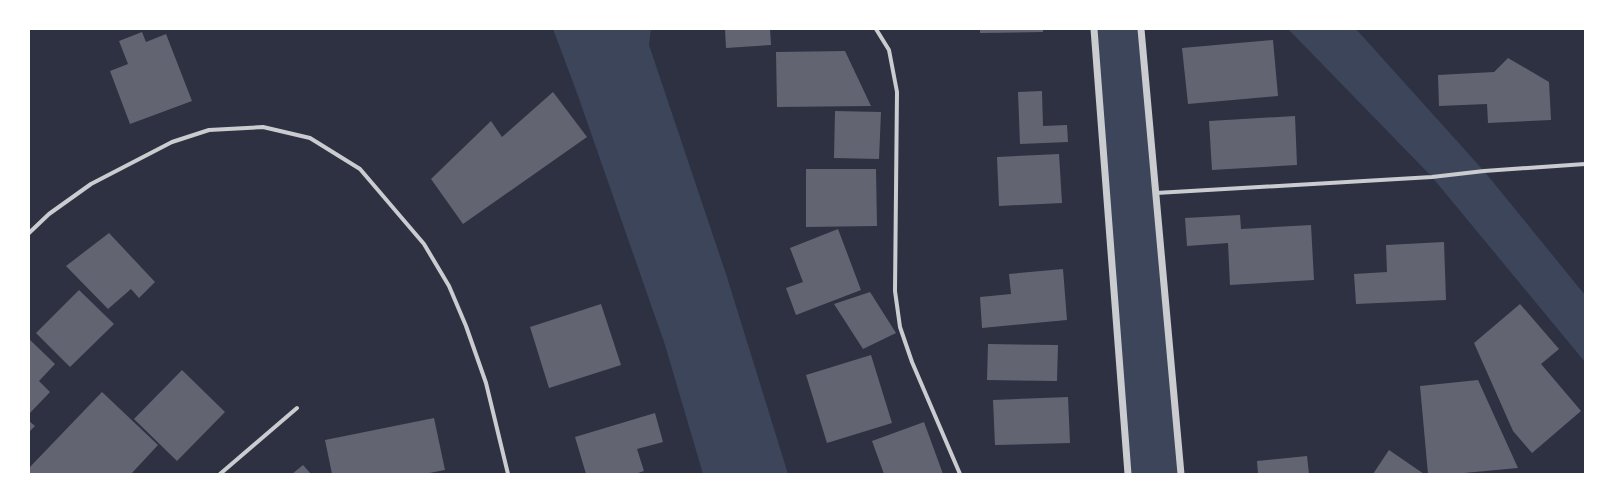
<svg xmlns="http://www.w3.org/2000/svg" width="1614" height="503" viewBox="0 0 1614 503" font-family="Quicksand,sans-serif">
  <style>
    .green { fill: #3c4559 }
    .building { fill: #626471 }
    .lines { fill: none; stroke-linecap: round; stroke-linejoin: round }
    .minor { stroke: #caccd0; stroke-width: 4 }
    .tertiary { stroke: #caccd0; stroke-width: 7 }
  </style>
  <rect width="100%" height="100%" fill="#2d3142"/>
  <g class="green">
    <path d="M553,29H651L649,45L727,277L788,474H703L665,345L577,93Z"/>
    <path d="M1094,29H1141L1181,474H1128Z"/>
    <path d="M1288,29H1356L1484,171L1585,295V362L1432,177Z"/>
  </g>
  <g class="building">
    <path d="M725,29H770L771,45L726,48Z"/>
    <path d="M980,29H1043V32L980,33Z"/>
    <path d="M142,32L146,42L166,34L192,101L130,124L110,71L128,64L119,41Z"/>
    <path d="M1273,40L1278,96L1188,104L1182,48Z"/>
    <path d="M845,51L871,106L777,107L776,52Z"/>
    <path d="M1508,58L1549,82L1551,120L1488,123L1487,104L1439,106L1438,75L1494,72Z"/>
    <path d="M1042,91L1043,126L1067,125L1068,142L1020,144L1018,92Z"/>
    <path d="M553,92L587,137L463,224L431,179L491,121L502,137Z"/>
    <path d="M835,111L881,112L879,159L834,158Z"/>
    <path d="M1295,116L1297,165L1212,170L1209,121Z"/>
    <path d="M1059,154L1062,203L999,206L997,157Z"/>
    <path d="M806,169H876L877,226L806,227Z"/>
    <path d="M1240,215L1241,229L1311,225L1314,280L1230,285L1228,243L1187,246L1185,218Z"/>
    <path d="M838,229L861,290L796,315L786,288L803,282L790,248Z"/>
    <path d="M109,233L155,282L139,298L131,289L108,309L66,266Z"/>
    <path d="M1444,242L1446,300L1356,304L1354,274L1387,272L1386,245Z"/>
    <path d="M1063,269L1067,320L982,328L980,297L1011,294L1009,274Z"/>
    <path d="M79,290L114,324L70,367L36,333Z"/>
    <path d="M870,292L896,333L863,349L834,304Z"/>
    <path d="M601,304L621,365L549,388L530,327Z"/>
    <path d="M1520,304L1559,349L1541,364L1581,411L1532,453L1513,431L1474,343Z"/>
    <path d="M29,339L55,364L39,381L50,392L29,414Z"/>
    <path d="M988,344L1058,345L1057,381L987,380Z"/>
    <path d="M871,355L892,423L827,443L806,375Z"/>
    <path d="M182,370L225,412L177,461L134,419Z"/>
    <path d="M1478,380L1518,468L1453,474H1428L1420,386Z"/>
    <path d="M102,392L158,445L131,474H30L29,468Z"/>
    <path d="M1068,397L1070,443L995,445L993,400Z"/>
    <path d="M655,413L663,442L637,449L644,471L635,474H586L575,437Z"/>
    <path d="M434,418L445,470L424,474H332L325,440Z"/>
    <path d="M29,421L35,426L29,432Z"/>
    <path d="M924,422L943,474H884L872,441Z"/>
    <path d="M1389,450L1424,474H1373Z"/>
    <path d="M1307,456L1309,474H1258L1257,461Z"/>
    <path d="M303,465L311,474H292Z"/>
  </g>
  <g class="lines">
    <g class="minor">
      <path d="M876,29L889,50L897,92L895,291L900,327L912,362L960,474"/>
      <path d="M1156,193L1432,177L1484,171L1585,164"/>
      <path d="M29,233L49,214L91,184L172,142L209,130L263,127L310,138L360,169L424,244L449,286L466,326L486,383L508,474"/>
      <path d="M220,474L297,408"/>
    </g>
    <g class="tertiary">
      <path d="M1094,29L1128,474"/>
      <path d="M1141,29L1181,474"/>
    </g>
  </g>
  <rect width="1614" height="503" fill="none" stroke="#ffffff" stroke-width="60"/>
</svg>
